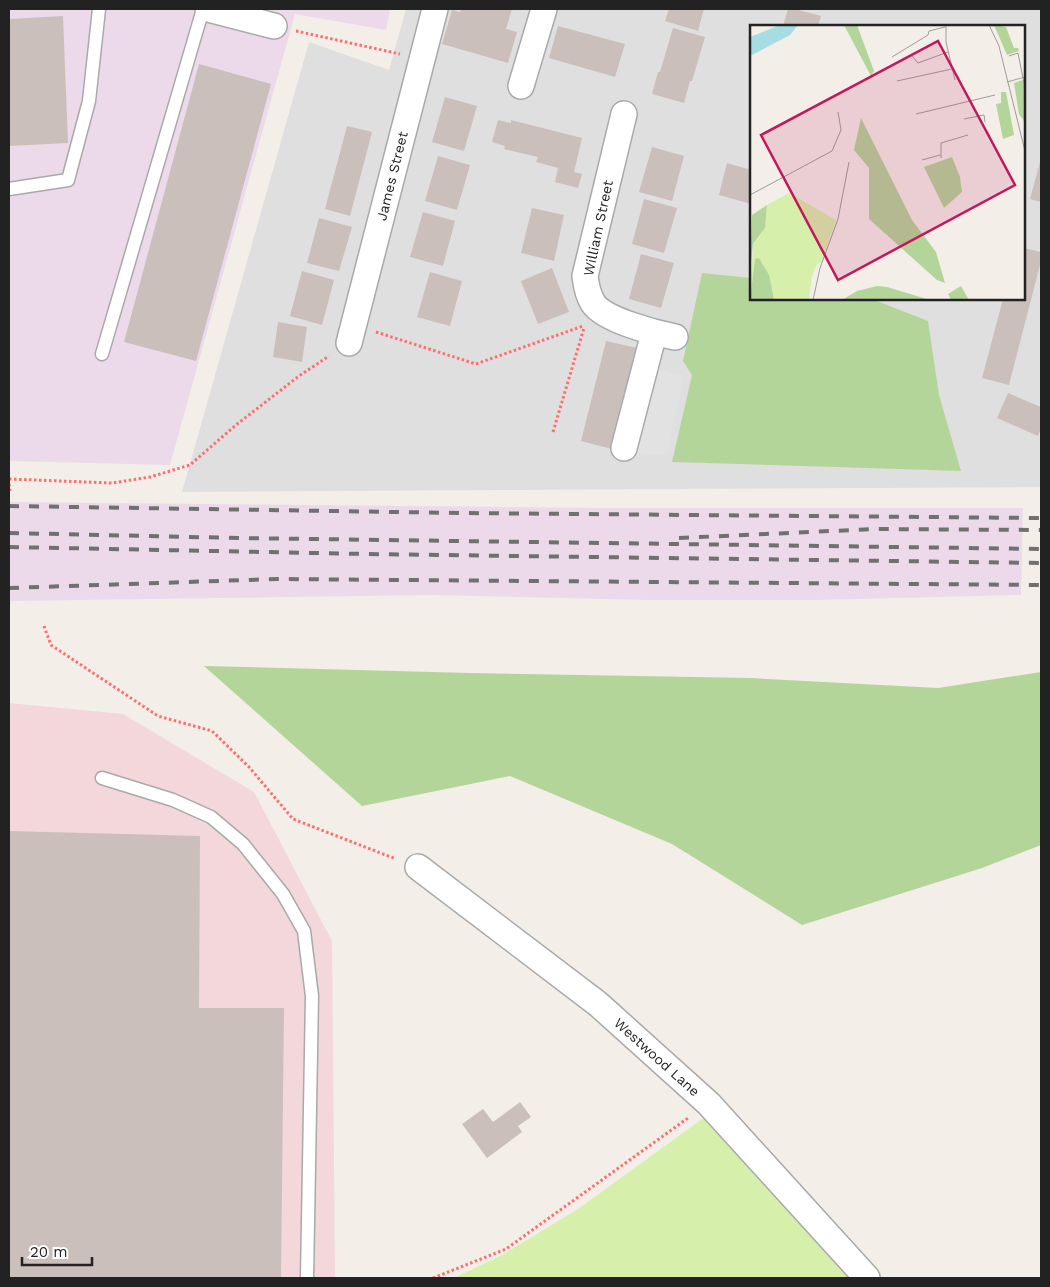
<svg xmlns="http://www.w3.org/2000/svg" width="1050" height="1287" viewBox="0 0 1050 1287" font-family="'Work Sans',sans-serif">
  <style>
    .residential { fill: #e0dfdf; fill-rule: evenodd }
    .commercial { fill: #f4d7da }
    .industrial { fill: #ecdaeb }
    .grass { fill: #d6efab }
    .forest { fill: #b3d59a }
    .parking { fill: #e2e2e2 }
    .building { fill: #cbbfbb }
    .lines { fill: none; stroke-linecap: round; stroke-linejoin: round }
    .service-casing { stroke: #a9a9a9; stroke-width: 15 }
    .minor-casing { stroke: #a9a9a9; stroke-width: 28 }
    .path { stroke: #ff6d72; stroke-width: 3; stroke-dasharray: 2.5 2.5; stroke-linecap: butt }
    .service { stroke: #fff; stroke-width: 12 }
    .minor { stroke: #fff; stroke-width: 25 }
    .rail { stroke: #707070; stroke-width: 4; stroke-dasharray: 10 10; stroke-linecap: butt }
    .labels { text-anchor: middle; stroke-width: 5; stroke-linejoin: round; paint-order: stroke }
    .street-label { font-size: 14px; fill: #222; stroke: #fff }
    .inset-road { fill: none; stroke: #9f9c99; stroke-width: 1 }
    .view { fill: #c2185b; fill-opacity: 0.15; stroke: #c2185b; stroke-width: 2.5 }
    .inset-edge { fill: none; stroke: #222; stroke-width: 2.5 }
  </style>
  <rect width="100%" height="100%" fill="#f3eee8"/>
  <path class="residential" d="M406,9H1041V487L182,492L309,42L389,70ZM751,26H1024V299H751Z"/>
  <path class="commercial" d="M9,703L123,714L254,792L332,941L335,1278H9Z"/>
  <g class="industrial">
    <path d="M9,9H390L386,30L295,14L170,465L9,461Z"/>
    <path d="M9,502L602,508H1023L1021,595L816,600H649L429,595L9,601Z"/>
  </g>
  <path class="grass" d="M705,1117L857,1278H454L504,1254L578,1209Z"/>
  <g class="forest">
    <path d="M702,273L751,278V299H872L928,321L939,395L961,471L672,462L692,375L683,361Z"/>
    <path d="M204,666L470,673L750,678L938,688L1041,672V845L982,868L802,925L672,844L510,776L362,806Z"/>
  </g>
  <path class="parking" d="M638,364L684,376L667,455L616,453Z"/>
  <g class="building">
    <path d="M461,9H512L506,29L517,32L508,63L442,44L452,10L460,12Z"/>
    <path d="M669,9H704L698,31L665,21Z"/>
    <path d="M788,9H795L821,16L818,26H783Z"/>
    <path d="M63,16L68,143L9,146V19Z"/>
    <path d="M558,26L625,44L615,77L549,58Z"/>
    <path d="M673,28L705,37L692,81H690L684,103L652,94L658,72H660Z"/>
    <path d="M199,64L271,84L196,361L124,342Z"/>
    <path d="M445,97L477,106L464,151L432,142Z"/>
    <path d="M498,120L511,123V120L582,138L574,172L582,174L578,188L555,182L558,168L536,162L538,157L504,149L505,146L492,142Z"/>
    <path d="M347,126L372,132L350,216L325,209Z"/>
    <path d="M652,147L684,156L672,201L639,192Z"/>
    <path d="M438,156L470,165L457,210L425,201Z"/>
    <path d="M1041,158V202L1030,199Z"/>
    <path d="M727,163L751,170V204L719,195Z"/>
    <path d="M644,199L677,208L664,253L632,244Z"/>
    <path d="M532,208L564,215L554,261L521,253Z"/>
    <path d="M423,212L455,221L443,266L410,257Z"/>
    <path d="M319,218L352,227L339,271L307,263Z"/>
    <path d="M1024,248L1041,252V261L1009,385L982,378L1003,299H1024Z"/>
    <path d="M641,254L674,263L661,308L629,299Z"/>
    <path d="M552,268L569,312L538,324L521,281Z"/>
    <path d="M302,271L334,280L322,325L290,316Z"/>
    <path d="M430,272L462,281L450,326L417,317Z"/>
    <path d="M278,322L307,327L302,362L273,357Z"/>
    <path d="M606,341L637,348L612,449L581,441Z"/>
    <path d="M1008,393L1041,407V428L1038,436L997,418Z"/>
    <path d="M9,831L200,836L199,1008H284L281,1278H9Z"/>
    <path d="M520,1102L531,1117L518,1126L522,1132L487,1158L462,1124L483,1109L493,1122Z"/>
  </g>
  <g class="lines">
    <defs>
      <g id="service">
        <path d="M9,189L68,180L89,101L99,9"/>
        <path d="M102,354L203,9"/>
        <path d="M102,778L173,800L211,817L243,844L283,894L304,931L312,996L307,1278"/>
      </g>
      <g id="minor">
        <path d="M208,9L274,26"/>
        <path d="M521,86L544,9"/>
        <path d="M624,114L585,276C586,285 588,295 593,303C604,320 655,333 675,337"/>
        <path d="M349,343L435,9"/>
        <path d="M624,448L654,333"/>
        <path d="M418,867L598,1004L709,1104L867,1278"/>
      </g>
    </defs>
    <use href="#service" class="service-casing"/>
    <use href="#minor" class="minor-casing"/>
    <g class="path">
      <path d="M296,31L400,54"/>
      <path d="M376,332L476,364L583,326"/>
      <path d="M553,432L584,328"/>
      <path d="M9,479L112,483L150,477L190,465L236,425L299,376L329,356"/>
      <path d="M9,484L10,491"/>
      <path d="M44,626L51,645L158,716L212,731L249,767L293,819L396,859"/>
      <path d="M433,1278L506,1249L688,1118"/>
    </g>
    <use href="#service" class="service"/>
    <use href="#minor" class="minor"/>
    <g class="rail">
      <path d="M9,506L461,513L1041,518"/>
      <path d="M9,533L239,538L1041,549"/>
      <path d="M679,538L875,529L1041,530"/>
      <path d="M9,547L366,554L1041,563"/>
      <path d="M9,588L277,579L1041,585"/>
    </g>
  </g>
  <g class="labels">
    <g class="street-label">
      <text transform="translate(392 176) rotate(-76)" y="5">James Street</text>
      <text transform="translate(598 228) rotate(-78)" y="5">William Street</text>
      <text transform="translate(657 1057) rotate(42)" y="5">Westwood Lane</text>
    </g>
  </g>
  <g transform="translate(750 25)">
    <rect width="275" height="275" fill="#f3eee8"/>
    <path d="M39,168L86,195L71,238L67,239L62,251L59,275H24L5,234L0,274L3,220L15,203L17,180Z" fill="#d6efab"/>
    <path d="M94,0H107L124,46L121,51ZM244,0L256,2L264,23H268L269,26L257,30ZM273,55L275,66L274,96L269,89L264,58ZM251,67H256L264,110L253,114L246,79L251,78ZM111,93L162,195L186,227L195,258L187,255L119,194V143L104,125ZM202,132L210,152L212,167L194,183L174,142ZM17,180L15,203L3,219L0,246L2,190ZM9,233L19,250L24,275L0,274L5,234ZM127,261L137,262L180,275H92L107,266ZM211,261L219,275H201L198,269Z" fill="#b3d59a"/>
    <path d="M30,0H48L40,10L0,31V12Z" fill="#a6dde3"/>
    <path class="inset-road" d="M196,0V17L205,55M239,0L249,21L275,126M162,31L168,38L198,27M259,31L268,28L275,63M142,32L178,10L179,6L195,2M147,56L202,44M257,57L275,52M166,89L245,70M214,94L234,90L235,97M191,133V118L218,110M172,135L190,130M0,170L82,126L91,105L88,87M63,275L70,243L88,194L99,137"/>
    <path class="view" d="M188,16L265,160L88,255L11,110Z"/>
    <rect width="275" height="275" class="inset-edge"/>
  </g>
  <rect width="1050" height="1287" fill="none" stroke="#222222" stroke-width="20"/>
  <path d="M22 1257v8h70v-8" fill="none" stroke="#222222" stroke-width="2.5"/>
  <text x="30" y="1257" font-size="15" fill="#222222" stroke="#ffffff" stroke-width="4" paint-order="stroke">20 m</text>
</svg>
